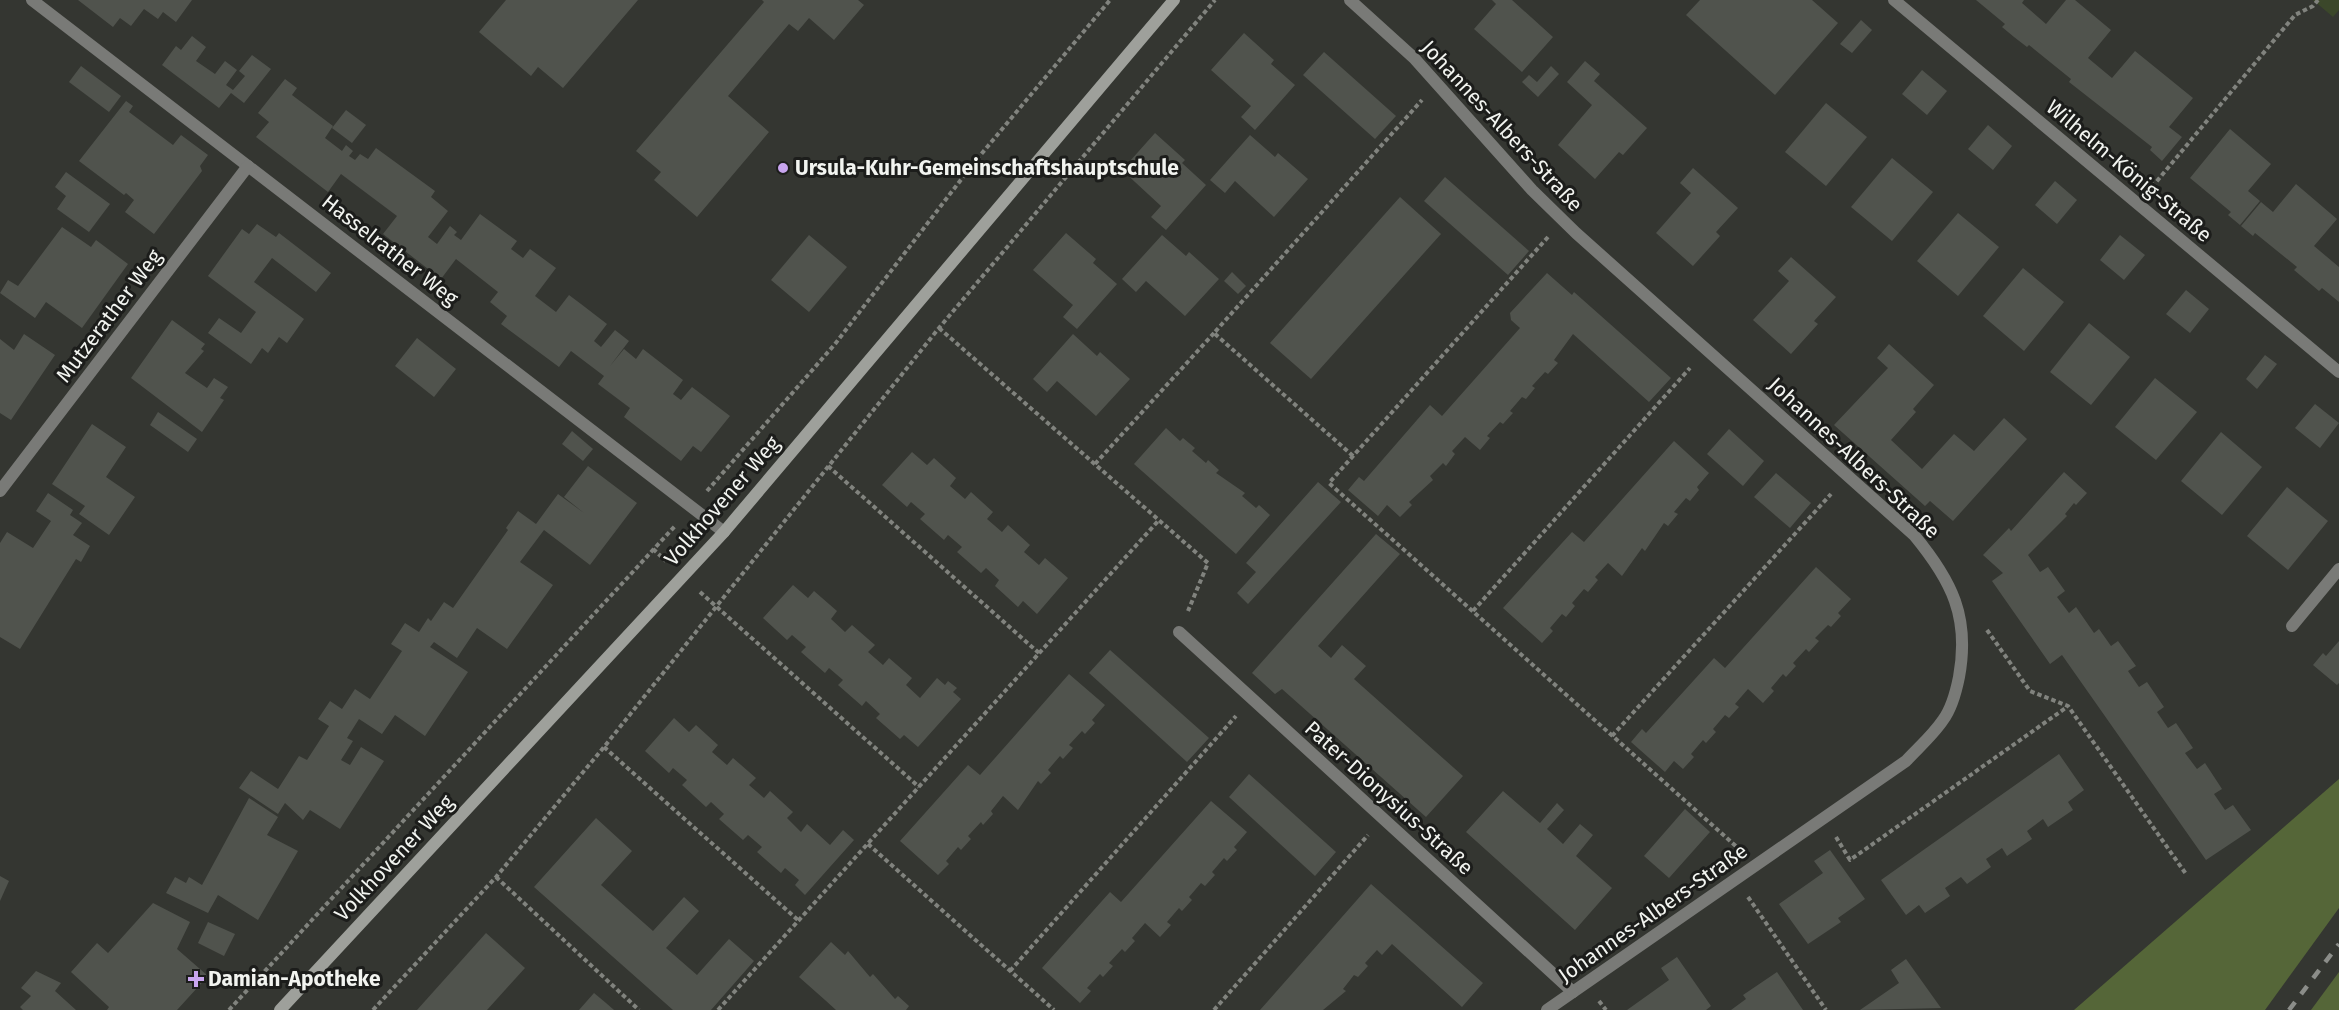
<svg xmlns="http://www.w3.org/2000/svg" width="2339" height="1010" viewBox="0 0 2339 1010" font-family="'Fira Sans',sans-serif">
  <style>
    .green { fill: #3b472a }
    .forest { fill: #556638 }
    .building { fill: #50534d }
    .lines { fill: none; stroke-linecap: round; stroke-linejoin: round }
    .path { stroke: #81837e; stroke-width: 4; stroke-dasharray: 4.5 3; stroke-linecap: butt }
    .street { stroke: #797a77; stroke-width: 12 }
    .secondary { stroke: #9ea09b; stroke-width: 12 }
    .rail { stroke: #8b8d89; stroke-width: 4.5; stroke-dasharray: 10 10; stroke-linecap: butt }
    .poi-dot { fill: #c8a5ee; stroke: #1c1d1b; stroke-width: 2 }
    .labels { text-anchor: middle; stroke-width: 6; stroke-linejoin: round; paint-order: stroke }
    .street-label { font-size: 21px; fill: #f2f4f0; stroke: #1c1d1b }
    .poi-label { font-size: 21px; font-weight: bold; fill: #f2f4f0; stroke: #1c1d1b; text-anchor: start }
  </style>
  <rect width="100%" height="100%" fill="#343631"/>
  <path class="green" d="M2313,0H2339V10L2333,17Z"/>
  <g class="forest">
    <path d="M2339,779V908L2265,1010H2074Z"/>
    <path d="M2339,972V1010H2311Z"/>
  </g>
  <g class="building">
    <path d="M78,0H192L176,22L163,12L158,19L144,9L131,26L120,18L113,27Z"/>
    <path d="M506,0H638L563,88L538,67L531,76L479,32Z"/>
    <path d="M762,0H858L864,5L834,40L809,18L798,31L789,24L728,96L769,132L697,217L654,180L661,172L636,151L764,2Z"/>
    <path d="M1492,0H1512L1553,37L1522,72L1474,29L1496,4Z"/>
    <path d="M1700,0H1812L1838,23L1775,95L1686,15Z"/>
    <path d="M1976,0H2024L2022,3L2046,24L2066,0H2075L2111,30L2088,58L2112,78L2135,51L2193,98L2169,127L2182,137L2162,161L2150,150L2152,147L2069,82L2071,79L2029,45L2027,47L2014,37L2002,27L2005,24Z"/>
    <path d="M1861,20L1872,30L1852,53L1840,44Z"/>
    <path d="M1244,33L1274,60L1271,64L1295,85L1255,130L1241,117L1251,106L1211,70Z"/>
    <path d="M192,36L206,47L196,61L215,74L225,61L237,70L226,85L233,90L245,76L239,71L252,55L271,69L244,103L231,93L219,108L162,65L176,46L181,50Z"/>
    <path d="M1324,52L1396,116L1375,139L1303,75Z"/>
    <path d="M1585,61L1600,74L1594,81L1647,128L1623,155L1619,152L1595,179L1558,145L1592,105L1567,82Z"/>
    <path d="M81,66L121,96L109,112L69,82Z"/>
    <path d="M1551,66L1559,74L1538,97L1522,82L1529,75L1537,82Z"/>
    <path d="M1922,70L1947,91L1927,115L1902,94Z"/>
    <path d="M285,79L297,88L292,95L333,126L325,138L342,151L346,145L353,151L349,156L355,160L360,154L368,159L376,148L435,191L431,197L448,211L428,237L437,244L450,226L457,232L454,235L461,240L480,214L517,241L511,249L523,258L530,249L556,268L535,296L556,312L569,295L581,304L607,324L594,341L601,347L615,330L629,341L610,366L624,349L636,359L643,349L683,380L673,394L681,400L692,387L730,416L701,452L693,446L681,461L624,417L630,408L598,384L604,376L571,351L559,367L501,324L507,316L490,302L498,292L456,259L441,279L383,234L397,216L341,174L328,192L256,137L269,122L258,113Z"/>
    <path d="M126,101L133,106L129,112L173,145L181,135L208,155L200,166L202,171L154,234L125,212L134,200L126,193L124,195L79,161Z"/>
    <path d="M1826,103L1867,137L1826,186L1785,152Z"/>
    <path d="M346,110L366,125L352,143L332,128Z"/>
    <path d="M1988,125L2012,146L1993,170L1968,149Z"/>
    <path d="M2230,129L2271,164L2248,191L2260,201L2240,225L2228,215L2231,212L2190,178Z"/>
    <path d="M1155,133L1185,160L1182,163L1206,185L1166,230L1151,217L1161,206L1122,170Z"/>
    <path d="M1250,135L1275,157L1278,153L1308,179L1274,217L1235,181L1225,193L1210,180Z"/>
    <path d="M1892,158L1933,192L1892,241L1851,207Z"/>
    <path d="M1693,168L1738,208L1716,232L1720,236L1693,266L1656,233L1691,193L1680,183Z"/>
    <path d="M66,172L110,204L89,232L57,209L66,196L55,187Z"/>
    <path d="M1445,177L1529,251L1508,275L1424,201Z"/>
    <path d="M2055,181L2077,200L2057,224L2035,205Z"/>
    <path d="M2296,184L2337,219L2314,246L2339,267V302L2322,288L2319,291L2294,270L2297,267L2255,233L2253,236L2241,226L2261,202L2273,212Z"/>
    <path d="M1400,197L1441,234L1311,379L1270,343Z"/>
    <path d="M1958,213L1999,247L1958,296L1917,261Z"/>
    <path d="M257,224L276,237L279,233L331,273L316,292L272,258L254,282L304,319L287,343L279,337L268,353L262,348L251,364L208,333L219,318L241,333L256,312L208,276L242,229L249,234Z"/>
    <path d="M62,227L91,247L96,240L128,264L82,328L46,302L35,318L0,293L8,280L18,286Z"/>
    <path d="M1066,233L1096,259L1093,263L1117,284L1077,329L1063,317L1073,305L1033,270Z"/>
    <path d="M809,235L847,267L809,312L771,280Z"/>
    <path d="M1162,235L1186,256L1189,252L1219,279L1185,316L1146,281L1136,292L1122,279Z"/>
    <path d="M2120,235L2145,255L2124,280L2100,260Z"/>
    <path d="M1791,257L1836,297L1814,321L1818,324L1791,354L1753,320L1789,281L1778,271Z"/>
    <path d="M2023,268L2064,302L2024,351L1983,316Z"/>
    <path d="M1232,272L1246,286L1238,294L1224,281Z"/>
    <path d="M1547,273L1572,295L1574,292L1671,378L1649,402L1573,334L1554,360L1558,363L1548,374L1545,372L1532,386L1535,388L1526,399L1522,397L1510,411L1513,413L1503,424L1500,422L1487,436L1490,438L1480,450L1465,437L1452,451L1455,454L1446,466L1443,463L1430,476L1433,480L1409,502L1412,505L1400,517L1387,505L1378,516L1348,490L1359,477L1364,481L1430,405L1442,416L1520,328L1511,320L1510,313Z"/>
    <path d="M2186,290L2209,309L2190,333L2166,314Z"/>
    <path d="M172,320L205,344L201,349L204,351L185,373L207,388L214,378L228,387L220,398L224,400L202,432L131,378Z"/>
    <path d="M2089,323L2130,357L2091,405L2050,372Z"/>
    <path d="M24,334L55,355L11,420L0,413V339L14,350Z"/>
    <path d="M1073,334L1097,356L1100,352L1130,379L1096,416L1057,381L1047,392L1033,379Z"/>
    <path d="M417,338L456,369L434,397L395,366Z"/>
    <path d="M1889,344L1934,385L1913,409L1916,412L1891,440L1922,469L1954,434L1974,451L2004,418L2027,439L1953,521L1930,501L1925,506L1834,425L1888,368L1877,358Z"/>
    <path d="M2265,355L2277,364L2257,389L2246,379Z"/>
    <path d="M2155,378L2197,412L2156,460L2115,427Z"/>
    <path d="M2315,404L2339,423L2320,448L2295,428Z"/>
    <path d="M158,412L197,439L188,452L150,425Z"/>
    <path d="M92,424L126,447L106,477L135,497L109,535L79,514L85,506L52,484Z"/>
    <path d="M1166,428L1180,441L1183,438L1195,448L1192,451L1206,463L1208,460L1219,470L1216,473L1245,493L1242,496L1256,508L1259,505L1270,515L1236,554L1134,464Z"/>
    <path d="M1729,429L1764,461L1743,486L1707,454Z"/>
    <path d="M572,431L593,449L583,461L562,444Z"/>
    <path d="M2221,432L2262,467L2222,515L2181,481Z"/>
    <path d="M1674,441L1709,473L1697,487L1699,490L1690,501L1686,498L1674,512L1678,514L1668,526L1664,523L1645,551L1642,548L1622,576L1608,563L1595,577L1598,580L1588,592L1584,589L1572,603L1575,606L1566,617L1562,614L1550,628L1553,631L1542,643L1503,608L1572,532L1584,542Z"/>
    <path d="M912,452L927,465L934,458L956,478L950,486L965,499L971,492L993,512L987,519L1002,532L1008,525L1030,545L1024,552L1039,565L1045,558L1068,578L1037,614L1023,601L1018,607L995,586L999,580L986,568L981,573L957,552L962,547L948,535L944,540L920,519L925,514L911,502L907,507L882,485Z"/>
    <path d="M588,466L637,503L590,565L544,530L520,562L553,585L507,649L477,628L457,658L434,642L430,647L468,672L425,736L395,715L382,734L359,719L347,738L353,741L341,760L350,765L361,747L384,761L340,829L310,810L303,820L285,803L278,814L239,788L251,771L278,789L299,756L307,760L329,726L318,719L330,701L342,709L355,689L370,699L402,651L391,644L405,623L419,632L428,618L431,621L444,602L453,608L508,530L506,528L518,511L536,524L558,494L584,513L564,497Z"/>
    <path d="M2064,472L2087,493L2076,505L2074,503L2065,514L2067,516L2028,555L2040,572L2048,567L2065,591L2057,597L2069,613L2076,607L2094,633L2099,629L2111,646L2118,641L2136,666L2128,671L2139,687L2147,682L2164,707L2157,712L2168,728L2176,723L2193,748L2185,753L2197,769L2205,763L2222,789L2214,794L2225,810L2233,805L2251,830L2206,860L2062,655L2050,664L1992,581L2003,573L1983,555L2009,528L2011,531Z"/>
    <path d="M1776,473L1811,503L1790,528L1754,497Z"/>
    <path d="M1318,482L1341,502L1248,604L1237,593L1256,572L1246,563Z"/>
    <path d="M2287,487L2328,521L2288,570L2247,536Z"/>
    <path d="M48,493L73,510L70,515L82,523L73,535L90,546L81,562L76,559L20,649L0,637V543L7,532L33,548L51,521L36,511Z"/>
    <path d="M1376,534L1400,554L1318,646L1331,658L1342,645L1366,666L1354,679L1463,776L1426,817L1282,689L1275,694L1252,673Z"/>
    <path d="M1816,567L1851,599L1838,613L1841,616L1831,627L1828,625L1815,638L1819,641L1809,652L1806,649L1793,663L1796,666L1786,677L1783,674L1771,688L1774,691L1763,703L1748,689L1735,704L1739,707L1729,718L1725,715L1713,729L1716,732L1706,743L1703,740L1691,754L1694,757L1683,769L1674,761L1665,772L1631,742L1642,729L1646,733L1714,658L1725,668Z"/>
    <path d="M793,585L808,598L814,591L837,611L831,619L845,632L852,625L875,645L868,652L883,665L889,658L912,678L906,685L920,698L937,678L945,685L948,681L957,688L953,692L961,699L918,747L904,735L900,739L876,718L880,714L866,701L862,706L838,685L843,680L829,668L825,673L801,652L806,647L792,635L787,640L763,618Z"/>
    <path d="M2339,641V683L2337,685L2313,665L2323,653L2326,656Z"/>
    <path d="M1110,650L1209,738L1187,762L1089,673Z"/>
    <path d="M1069,674L1105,705L1092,720L1095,723L1085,734L1082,731L1069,745L1073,748L1063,759L1060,756L1048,770L1051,773L1041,784L1038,781L1018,810L1003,796L991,811L993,814L983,825L981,822L968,836L971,839L961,850L958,847L946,861L949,864L938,875L900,841L968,765L980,775Z"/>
    <path d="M674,718L689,732L696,725L718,745L712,752L727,765L733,758L756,778L749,785L764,798L770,791L793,812L787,818L801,832L807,824L830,845L843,830L854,840L805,895L795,885L799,880L785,868L781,873L757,852L762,847L748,835L743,840L719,819L724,814L711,802L706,807L682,785L687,780L673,768L669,773L645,751Z"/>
    <path d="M2059,754L2084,790L2068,802L2073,810L2048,827L2043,819L2027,831L2032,839L2007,856L2002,848L1986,859L1991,867L1967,884L1961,877L1945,888L1950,896L1925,913L1919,905L1906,915L1881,880Z"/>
    <path d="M1249,774L1336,852L1315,876L1229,797Z"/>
    <path d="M1503,791L1540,823L1557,803L1564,810L1547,829L1563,844L1580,824L1593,835L1576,856L1612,888L1575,930L1466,832Z"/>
    <path d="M249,798L278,817L267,835L298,851L258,920L218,895L208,913L166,893L175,877L186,883L189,877L202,885Z"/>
    <path d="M1211,801L1247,832L1234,847L1237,850L1227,861L1224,858L1212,872L1215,875L1205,886L1201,883L1189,897L1192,900L1182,911L1179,908L1167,922L1171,925L1160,937L1145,923L1132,938L1135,941L1125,952L1122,949L1109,963L1113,966L1103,977L1100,974L1087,988L1091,991L1080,1003L1042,968L1110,892L1121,902Z"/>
    <path d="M1685,809L1710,832L1669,878L1644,856Z"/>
    <path d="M596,818L632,851L601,885L653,931L684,897L699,911L666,948L697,975L729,939L754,961L711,1010H673L534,887Z"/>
    <path d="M1830,850L1865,899L1838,918L1841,922L1808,944L1779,904L1823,873L1814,861Z"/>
    <path d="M0,876L9,881L0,901Z"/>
    <path d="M1371,884L1483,983L1462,1007L1392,944L1382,955L1377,950L1365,963L1368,966L1358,977L1354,975L1343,989L1346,991L1323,1010H1260Z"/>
    <path d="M153,903L190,922L177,949L208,976L177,1010H107L109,1007L71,972L97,943L108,953Z"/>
    <path d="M208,922L235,934L224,956L198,943Z"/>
    <path d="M486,933L525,968L487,1010H417Z"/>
    <path d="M831,942L845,955L848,951L870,977L873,974L895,999L898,996L909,1006L906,1010H836L825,1000L799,977Z"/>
    <path d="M1677,957L1711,1006L1706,1010H1627L1669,980L1661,968Z"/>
    <path d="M1906,959L1941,1008L1860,1010L1899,983L1891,970Z"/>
    <path d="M36,971L61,983L55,991L76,1010H23L20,1007L31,996L21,988Z"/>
    <path d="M1777,972L1803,1010H1731L1746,999L1743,995Z"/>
    <path d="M594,993L606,1003L614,1010H579Z"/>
  </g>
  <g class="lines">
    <g class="path">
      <path d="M2152,187L2295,15L2313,6L2318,0"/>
      <path d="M1548,237L1329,483L1738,848"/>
      <path d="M939,328L1208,563L1188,611"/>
      <path d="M1353,456L1214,333L1422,100"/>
      <path d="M1095,464L1214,333"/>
      <path d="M828,466L1040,654"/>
      <path d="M707,491L835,344L973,164L1110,0"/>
      <path d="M653,549L666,561"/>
      <path d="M700,592L919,787"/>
      <path d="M1473,611L1690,368"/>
      <path d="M1987,630L2030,691L2068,706L2186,874"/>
      <path d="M1612,736L1831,494"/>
      <path d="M604,747L799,921"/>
      <path d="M1836,837L1850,860L2067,707"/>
      <path d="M868,844L1054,1010"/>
      <path d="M496,877L639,1010"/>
      <path d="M1748,897L1826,1010"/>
      <path d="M1010,971L1236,716"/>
      <path d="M1599,1001L1606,1010"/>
      <path d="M229,1010L676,525"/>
      <path d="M373,1010L496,877L604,747L939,328L1215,0"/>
      <path d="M718,1010L1159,520"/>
      <path d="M1214,1010L1368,835"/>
    </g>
    <g class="street">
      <path d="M32,0L724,532"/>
      <path d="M1350,0L1414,58L1532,190L1576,233L1914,535C1952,581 1970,617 1959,677C1956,692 1952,708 1943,720C1933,735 1918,748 1906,761L1547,1010"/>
      <path d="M1894,0L2339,372"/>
      <path d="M0,491L248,166"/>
      <path d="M2292,626L2339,569"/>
      <path d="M1179,632L1573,992"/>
    </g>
    <path class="secondary" d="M280,1010L724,532L1174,0"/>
    <path class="rail" d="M2289,1010L2339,944"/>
  </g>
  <g class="poi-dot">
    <circle cx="783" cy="168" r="6"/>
    <path d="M193 970h6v6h6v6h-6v6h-6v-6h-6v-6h6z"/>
  </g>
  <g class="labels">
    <g class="street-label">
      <text transform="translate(1502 126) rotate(47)" y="7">Johannes-Albers-Straße</text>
      <text transform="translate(2129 171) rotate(40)" y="7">Wilhelm-König-Straße</text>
      <text transform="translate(390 250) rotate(38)" y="7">Hasselrather Weg</text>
      <text transform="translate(109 316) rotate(-53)" y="7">Mutzerather Weg</text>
      <text transform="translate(1854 458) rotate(43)" y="7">Johannes-Albers-Straße</text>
      <text transform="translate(722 501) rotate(-49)" y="7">Volkhovener Weg</text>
      <text transform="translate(1389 798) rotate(42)" y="7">Pater-Dionysius-Straße</text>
      <text transform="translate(394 858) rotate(-47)" y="7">Volkhovener Weg</text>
      <text transform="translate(1653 913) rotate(-35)" y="7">Johannes-Albers-Straße</text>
    </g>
    <g class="poi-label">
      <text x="795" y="175">Ursula-Kuhr-Gemeinschaftshauptschule</text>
      <text x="208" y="986">Damian-Apotheke</text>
    </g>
  </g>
</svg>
